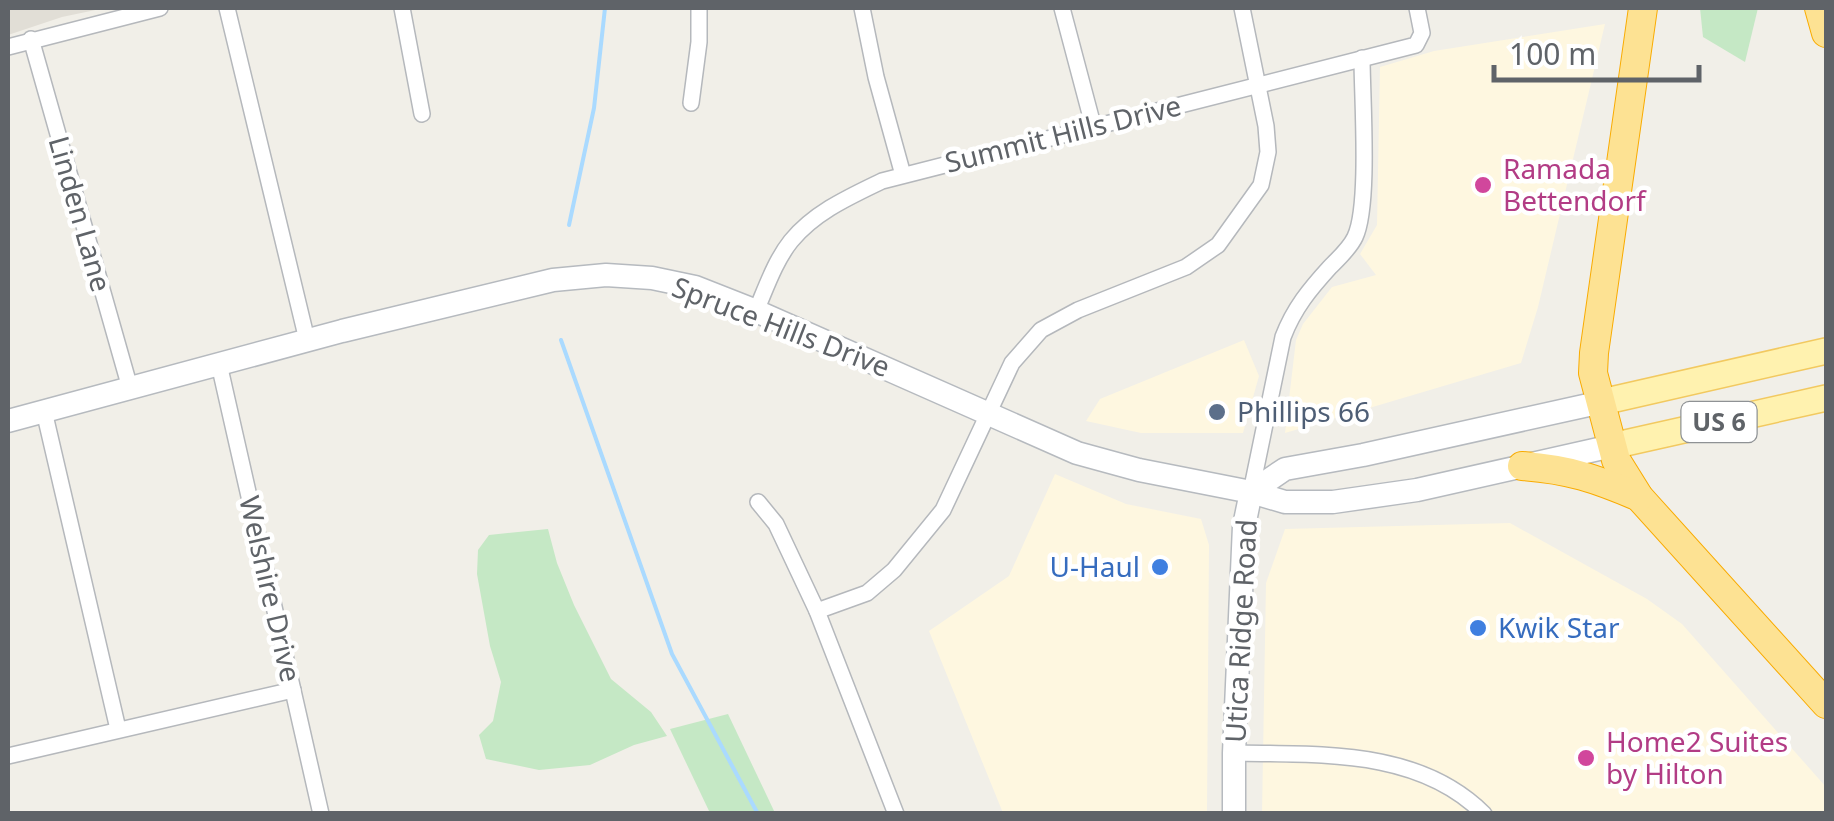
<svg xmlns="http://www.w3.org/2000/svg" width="1834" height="821" viewBox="0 0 1834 821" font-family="'Noto Sans',sans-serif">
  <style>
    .commercial { fill: #fef7e0 }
    .education { fill: #e1ded6 }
    .green { fill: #c5e8c5 }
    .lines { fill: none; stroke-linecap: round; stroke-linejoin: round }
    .stream { stroke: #aadaff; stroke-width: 4 }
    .street-casing { stroke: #b5b8bc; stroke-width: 18 }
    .secondary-casing { stroke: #b6babf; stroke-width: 25 }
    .primary-casing { stroke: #f2c960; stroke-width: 28 }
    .highway-casing { stroke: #f9ab00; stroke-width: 30 }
    .street { stroke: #fff; stroke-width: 15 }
    .secondary { stroke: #fff; stroke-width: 22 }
    .primary { stroke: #fff2af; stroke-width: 25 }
    .highway { stroke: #fde293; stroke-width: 28 }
    .hotel-dot { fill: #d1479c; stroke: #fff; stroke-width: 4 }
    .service-dot { fill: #5c6f8a; stroke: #fff; stroke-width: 4 }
    .shop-dot { fill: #3f7fe0; stroke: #fff; stroke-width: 4 }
    .labels { text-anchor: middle; stroke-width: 9; stroke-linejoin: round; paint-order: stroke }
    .shield { fill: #fff; stroke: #8f9295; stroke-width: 2.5 }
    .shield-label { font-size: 25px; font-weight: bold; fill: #5f6368 }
    .street-label { font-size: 28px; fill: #5f6368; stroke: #fff }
    .hotel-label { font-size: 28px; fill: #b23c85; stroke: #fff; text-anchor: start }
    .service-label { font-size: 28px; fill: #4e5e75; stroke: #fff; text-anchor: start }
    .shop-label { font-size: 28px; fill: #366cbe; stroke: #fff; text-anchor: end }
  </style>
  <rect width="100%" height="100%" fill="#f1efe8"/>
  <g class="commercial">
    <path d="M1605,24L1538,307L1521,363L1285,433L1296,340L1303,324L1332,287L1376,275L1360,254L1377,225L1380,67L1434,51Z"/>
    <path d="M1244,340L1259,376L1243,433H1141L1086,421L1100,399Z"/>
    <path d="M1055,474L1126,504L1201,519L1209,545L1207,813H1003L929,631L1009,576Z"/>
    <path d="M1510,523L1647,599L1682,624L1826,787V814H1262L1266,583L1285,529Z"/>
  </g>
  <path class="education" d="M8,8H105L62,17L8,35Z"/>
  <g class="green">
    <path d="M1700,8H1758L1745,62L1703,37Z"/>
    <path d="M548,529L557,563L574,605L611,679L651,712L667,736L634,745L590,765L539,770L486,759L479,735L493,721L501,682L490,646L477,574L478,550L489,535Z"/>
    <path d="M728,714L775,813H710L670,729Z"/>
  </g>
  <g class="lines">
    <g class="stream">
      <path d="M569,225L594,108L605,8"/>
      <path d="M561,340L672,654L758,814"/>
    </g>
    <defs>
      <g id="street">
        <path d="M227,8L307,340"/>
        <path d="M402,8L422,114"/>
        <path d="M862,8L876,77L903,175"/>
        <path d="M1062,8L1093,125"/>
        <path d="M31,39L130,388"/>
        <path d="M8,47L160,8"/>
        <path d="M691,103L699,42V8"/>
        <path d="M756,311C766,288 775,261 791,241C815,212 849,197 882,181L1416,45L1422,33L1417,8"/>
        <path d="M219,364L321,814"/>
        <path d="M44,411L118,729"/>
        <path d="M1251,492L1283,337C1294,308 1310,289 1330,267C1339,258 1350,248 1355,237C1370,206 1362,97 1362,58"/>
        <path d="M758,502L776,524L817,611L896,814"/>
        <path d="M817,611L867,593L894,570L943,510L1012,363L1041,330L1078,310L1186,267L1218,245L1261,185L1268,152L1266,126L1242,8"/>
        <path d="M1234,753C1319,755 1418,748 1484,814"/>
        <path d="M8,756L293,690"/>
      </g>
      <g id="secondary">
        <path d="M8,421L342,331L553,280L606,275L652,278L695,287L756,311L1077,453L1139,470L1251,492L1285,502H1333L1417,490L1612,446"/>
        <path d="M1251,492L1285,469L1363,455L1602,402"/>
        <path d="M1234,814V753L1244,526L1251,492"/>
      </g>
      <g id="primary">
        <path d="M1602,402L1826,351"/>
        <path d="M1612,446L1826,398"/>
      </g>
      <g id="highway">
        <path d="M1643,8L1594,353L1593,373L1616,460L1639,497L1826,704"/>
        <path d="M1819,8L1826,33"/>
        <path d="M1522,466C1568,469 1597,479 1639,497"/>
      </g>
    </defs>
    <use href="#street" class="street-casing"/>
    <use href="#secondary" class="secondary-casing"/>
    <use href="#primary" class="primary-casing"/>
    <use href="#highway" class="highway-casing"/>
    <use href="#street" class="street"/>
    <use href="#secondary" class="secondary"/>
    <use href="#primary" class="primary"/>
    <use href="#highway" class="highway"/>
  </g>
  <g class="hotel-dot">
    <circle cx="1483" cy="185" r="10"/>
    <circle cx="1586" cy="758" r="10"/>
  </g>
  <circle class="service-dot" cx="1217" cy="412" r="10"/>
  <g class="shop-dot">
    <circle cx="1160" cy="567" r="10"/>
    <circle cx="1478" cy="628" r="10"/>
  </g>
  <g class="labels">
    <rect class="shield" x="1681.5" y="402" width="75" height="40" rx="8"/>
    <g class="shield-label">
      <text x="1719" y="431">US 6</text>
    </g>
    <g class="street-label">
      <text transform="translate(1063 134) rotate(-14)" y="10">Summit Hills Drive</text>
      <text transform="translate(80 214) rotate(74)" y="10">Linden Lane</text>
      <text transform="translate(781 327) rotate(21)" y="10">Spruce Hills Drive</text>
      <text transform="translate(270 589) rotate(77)" y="10">Welshire Drive</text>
      <text transform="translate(1241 631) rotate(-87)" y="10">Utica Ridge Road</text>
    </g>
    <g class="hotel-label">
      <text x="1503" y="179">Ramada<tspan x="1503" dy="32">Bettendorf</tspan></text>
      <text x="1606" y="752">Home2 Suites<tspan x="1606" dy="32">by Hilton</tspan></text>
    </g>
    <g class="service-label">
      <text x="1237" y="422">Phillips 66</text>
    </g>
    <g class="shop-label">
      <text x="1140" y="577">U-Haul</text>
      <text x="1498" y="638" text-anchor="start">Kwik Star</text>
    </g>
  </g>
  <rect width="1834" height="821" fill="none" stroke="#5f6368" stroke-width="20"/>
  <path d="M1494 65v15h205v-15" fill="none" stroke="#5f6368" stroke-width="5"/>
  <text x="1509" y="65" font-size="30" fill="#5f6368" stroke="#ffffff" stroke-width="8" paint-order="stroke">100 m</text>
</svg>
